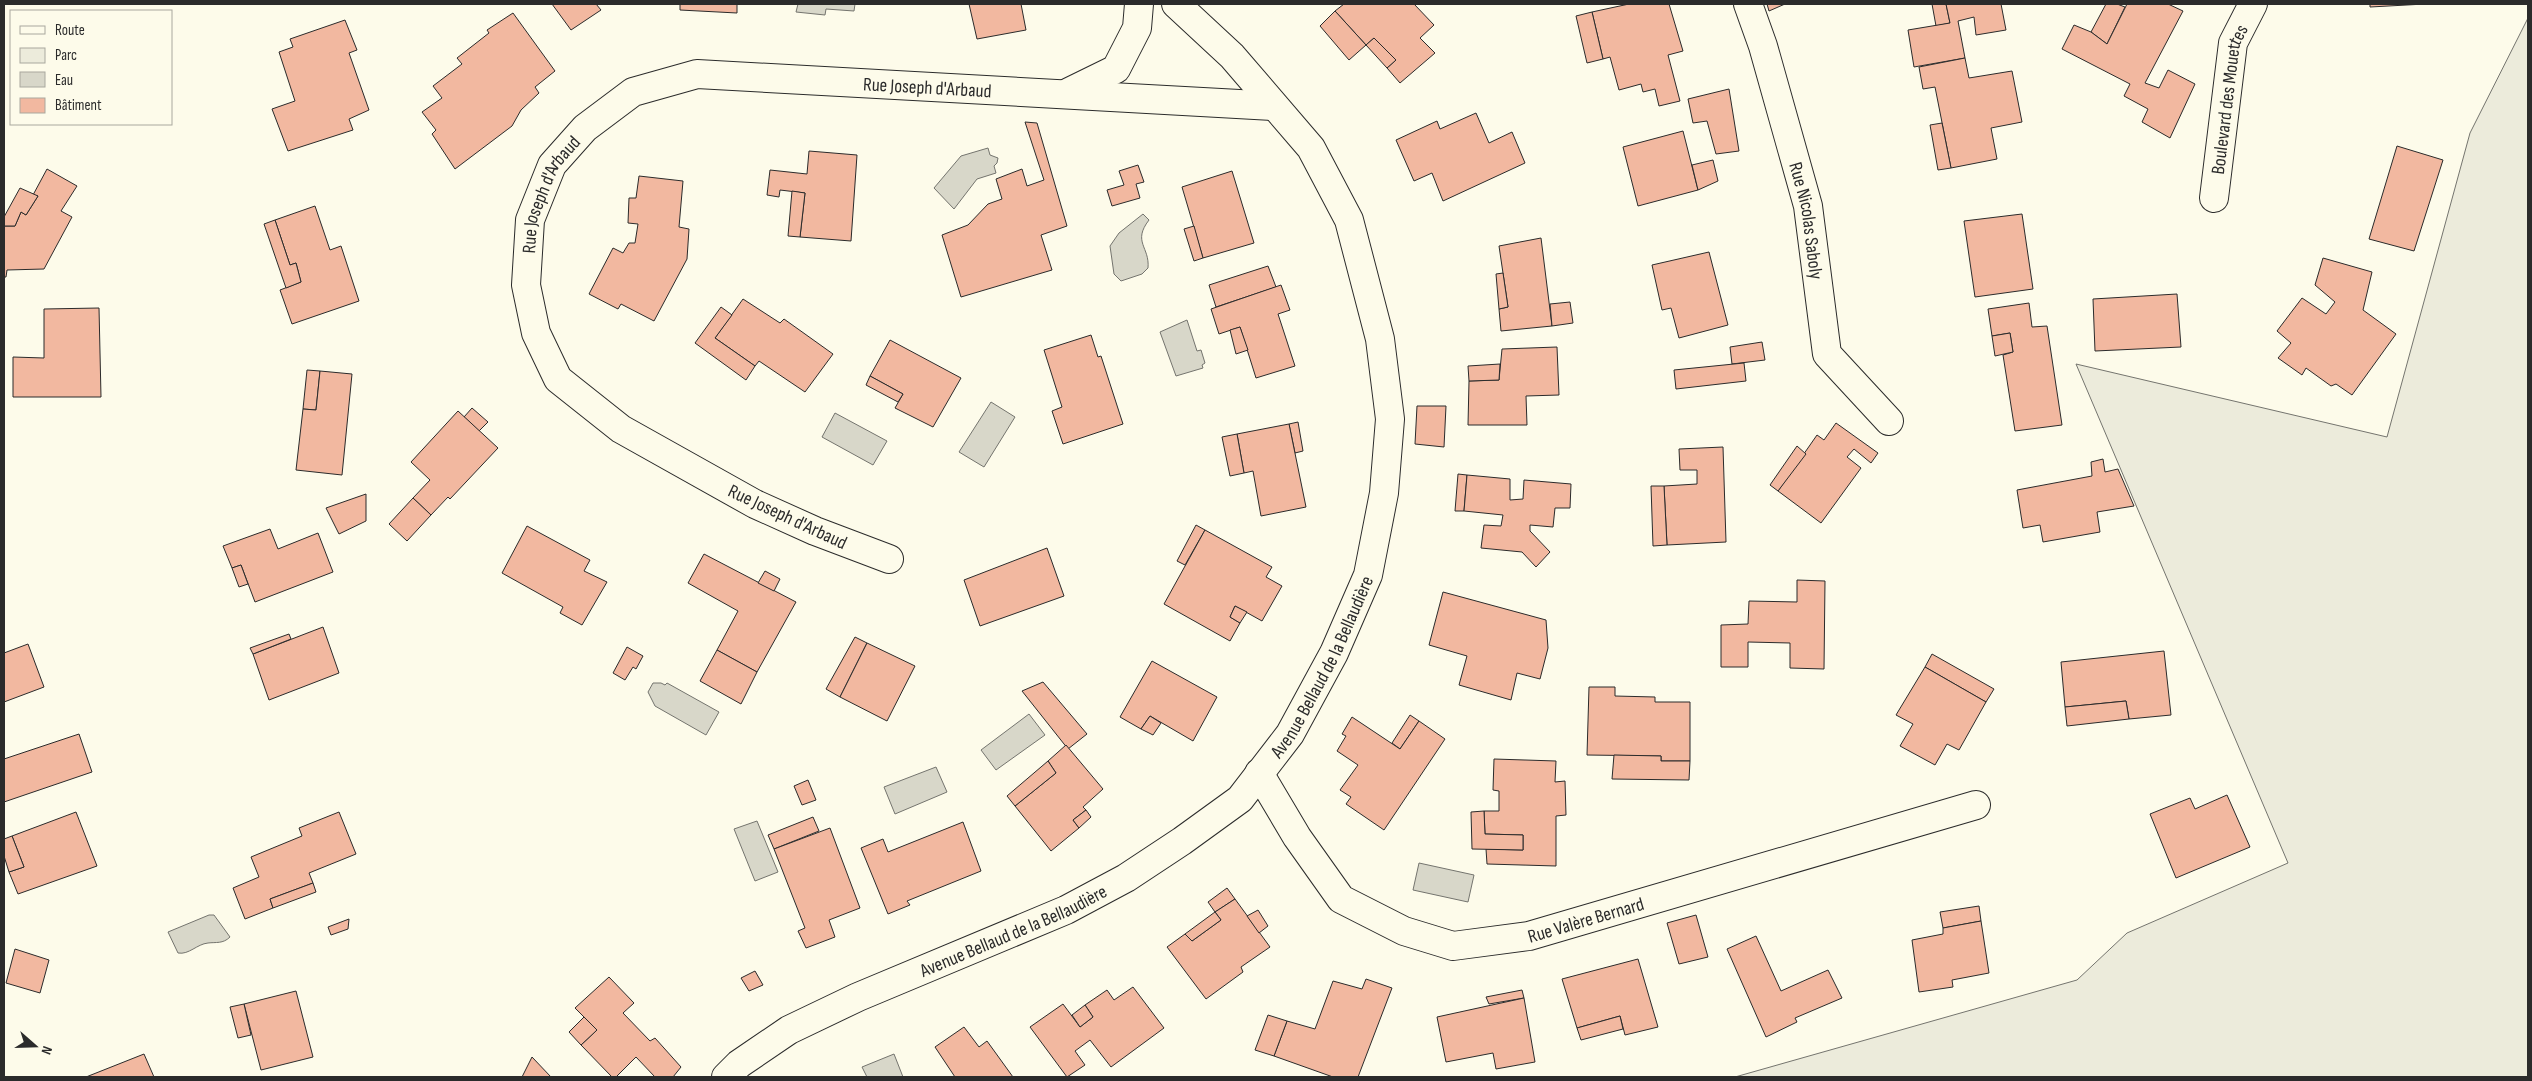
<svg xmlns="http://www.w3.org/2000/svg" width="2532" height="1081" viewBox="0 0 2532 1081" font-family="'Sofia Sans Condensed',sans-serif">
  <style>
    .green { fill: #ecebdb; stroke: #74746e }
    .water { fill: #d8d7c9; stroke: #74746e }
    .building { fill: #f2b8a0; stroke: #2b2b2b }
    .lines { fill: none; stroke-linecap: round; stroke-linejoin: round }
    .street-casing { stroke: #2b2b2b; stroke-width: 30 }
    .street { stroke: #fdfbea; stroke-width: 28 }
    .labels { text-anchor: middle; stroke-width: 4; stroke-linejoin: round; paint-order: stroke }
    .street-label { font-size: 19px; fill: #2b2b2b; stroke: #fdfbea }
  </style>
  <rect width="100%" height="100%" fill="#fdfbea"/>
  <path class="green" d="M2528,18V1077H1735L2077,980L2127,933L2288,863L2076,364L2387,437L2470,133Z"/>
  <g class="water">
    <path d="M798,4H855L854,11L826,9L825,15L796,12Z"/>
    <path d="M988,148L990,155L998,158L997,163L994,166L996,173L977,179L954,209L934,188L961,156Z"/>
    <path d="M1143,214L1149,220C1132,242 1150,247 1148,268L1142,274L1121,281L1114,274L1110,246L1119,233Z"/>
    <path d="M1187,320L1197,351L1201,350L1205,363L1202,365L1203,368L1176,376L1160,332Z"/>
    <path d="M991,402L1015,417L984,467L959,452Z"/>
    <path d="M835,413L887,441L873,465L822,437Z"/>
    <path d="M653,683H661L665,685L667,683L719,712L706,735L655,706L648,692Z"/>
    <path d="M1029,714L1045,735L996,770L981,750Z"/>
    <path d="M936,767L947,792L895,814L884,787Z"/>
    <path d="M757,821L778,872L755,881L734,829Z"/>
    <path d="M1419,863L1474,875L1468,902L1413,890Z"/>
    <path d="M209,915H214L230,937C223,944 216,942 208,943C197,944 189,955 178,953L168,932Z"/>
    <path d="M894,1054L903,1077H867L862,1067Z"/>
  </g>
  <g class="building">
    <path d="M552,4H596L601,10L571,30Z"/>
    <path d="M680,4H737V13L680,10Z"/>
    <path d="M969,4H1021L1026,30L977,39Z"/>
    <path d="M1344,4H1414L1434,25L1420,38L1435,53L1400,83L1387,68L1396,60L1374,38L1366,45L1335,11Z"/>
    <path d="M1629,4H1669L1683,51L1668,55L1680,101L1659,106L1655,89L1643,92L1641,84L1619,90L1610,57L1603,59L1592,12Z"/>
    <path d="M1767,4H1785L1769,11Z"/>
    <path d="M1932,4H1946L1950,23L1936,26Z"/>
    <path d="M1946,4H2001L2006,30L1976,35L1974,17L1958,21L1965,58L1914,67L1908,30L1950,23Z"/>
    <path d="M2106,4H2117L2125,7L2107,44L2091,32Z"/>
    <path d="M2127,4H2168L2183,11L2145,83L2159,88L2168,70L2195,84L2170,138L2142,122L2148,109L2124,96L2130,84L2062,49L2074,25L2091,32L2107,44Z"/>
    <path d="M2370,4H2425L2370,7Z"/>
    <path d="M1335,11L1366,45L1349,60L1320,26Z"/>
    <path d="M1592,12L1603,59L1587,63L1576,16Z"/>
    <path d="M513,13L555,71L535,87L539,93L521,110L512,126L455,169L432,134L436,130L422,112L442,98L433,86L462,64L457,58L489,33L487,30Z"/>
    <path d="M345,20L357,50L349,53L369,110L349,119L353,130L288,151L272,109L295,101L279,52L293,47L290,39Z"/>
    <path d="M1374,38L1396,60L1387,68L1366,45Z"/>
    <path d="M1965,58L1969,78L2012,71L2022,122L1991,128L1997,159L1951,168L1935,87L1923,89L1919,67Z"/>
    <path d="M1729,89L1739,151L1716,154L1707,121L1693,123L1688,99Z"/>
    <path d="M1476,113L1489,143L1512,132L1525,163L1443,201L1432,173L1414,181L1396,140L1437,121L1440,129Z"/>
    <path d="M1025,122L1037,123L1067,226L1041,235L1052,270L961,297L942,235L968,225L988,204L1002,199L996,179L1022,169L1027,186L1044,180Z"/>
    <path d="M1942,123L1951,168L1938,170L1930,125Z"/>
    <path d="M1683,131L1698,190L1638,206L1623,147Z"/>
    <path d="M2397,146L2443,160L2414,251L2369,239Z"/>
    <path d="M809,151L857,155L851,241L800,237L805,193L780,190L779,197L767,195L770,170L807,174Z"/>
    <path d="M1713,160L1718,181L1698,190L1692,165Z"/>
    <path d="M1138,165L1144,182L1136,184L1140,198L1112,206L1107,190L1124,185L1119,171Z"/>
    <path d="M47,169L77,186L61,211L72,217L44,269L7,270L6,277H4V226H15L21,212L26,215L38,196L33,195Z"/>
    <path d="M1232,171L1254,243L1203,258L1182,187Z"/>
    <path d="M639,176L683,181L679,227L689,229L687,259L654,321L621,304L618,309L589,294L613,248L623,253L629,243H635L638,224L628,223L629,198H636Z"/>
    <path d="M20,188L38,196L26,215L21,212L15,226H4V217Z"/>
    <path d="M792,191L805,193L800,237L788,236Z"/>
    <path d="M315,206L330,250L341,246L359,301L292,324L280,290L301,282L296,263L290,265L275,220Z"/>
    <path d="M2022,214L2033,289L1975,297L1964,221Z"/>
    <path d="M275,220L290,265L296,263L301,282L286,288L264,224Z"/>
    <path d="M1194,226L1203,258L1194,261L1184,229Z"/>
    <path d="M1541,238L1552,326L1501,331L1499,309L1508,307L1499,246Z"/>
    <path d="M1709,252L1728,325L1679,338L1671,308L1662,310L1652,265Z"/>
    <path d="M2323,258L2372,272L2363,310L2396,334L2352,395L2336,384L2331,386L2306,368L2302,375L2278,358L2291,343L2277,331L2302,298L2326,314L2335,302L2315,285Z"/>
    <path d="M1268,266L1276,287L1216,307L1209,285Z"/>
    <path d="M1503,273L1508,307L1499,309L1496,274Z"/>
    <path d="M1281,285L1290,310L1278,314L1295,366L1256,378L1240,327L1219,334L1211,309Z"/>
    <path d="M2177,294L2181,347L2095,351L2093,299Z"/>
    <path d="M743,299L780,323L784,319L833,354L805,392L759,361L755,366L715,338Z"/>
    <path d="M1570,302L1573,323L1552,326L1550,304Z"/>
    <path d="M2029,303L2032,327L2047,326L2062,425L2015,431L2003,355L2013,352L2010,333L1992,336L1988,309Z"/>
    <path d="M721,307L732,315L715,338L755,366L746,380L695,343Z"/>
    <path d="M99,308L101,397H13V357L44,358V309Z"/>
    <path d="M1240,327L1248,350L1236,354L1230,330Z"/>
    <path d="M2010,333L2013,352L1995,356L1992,336Z"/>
    <path d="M1091,335L1098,357L1101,356L1123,424L1063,444L1052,411L1062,407L1044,350Z"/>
    <path d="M890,340L961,378L933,427L895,408L903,394L870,376Z"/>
    <path d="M1762,342L1765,360L1732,364L1730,347Z"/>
    <path d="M1557,347L1559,395L1526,396L1527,425H1468L1469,381L1499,380L1502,349Z"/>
    <path d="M1744,363L1746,381L1676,389L1674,370Z"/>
    <path d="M1500,364L1499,380L1469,381L1468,366Z"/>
    <path d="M307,370L320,371L316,410L303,409Z"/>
    <path d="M320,371L352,374L342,475L296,470L303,409L316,410Z"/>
    <path d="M870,376L903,394L898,402L866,385Z"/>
    <path d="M1417,406H1446L1444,447L1415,444Z"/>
    <path d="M472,408L488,422L479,431L464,417Z"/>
    <path d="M458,411L498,448L450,499L448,497L431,515L413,498L430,480L411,462Z"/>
    <path d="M1298,422L1303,451L1295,453L1289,424Z"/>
    <path d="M1836,423L1878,453L1871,463L1854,449L1847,457L1861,468L1821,523L1778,491L1817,435L1824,440Z"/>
    <path d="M1289,424L1306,507L1261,516L1253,471L1244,473L1237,434Z"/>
    <path d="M1237,434L1244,473L1230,476L1222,437Z"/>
    <path d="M1797,446L1806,454L1778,491L1770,485Z"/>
    <path d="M1723,447L1726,542L1667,545L1664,486L1697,484V470H1680L1679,449Z"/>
    <path d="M2103,459L2105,472L2118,469L2134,506L2097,512L2100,532L2043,542L2040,525L2023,528L2017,490L2092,476L2091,462Z"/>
    <path d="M1458,474L1467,475L1464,511H1455Z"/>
    <path d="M1467,475L1510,479V500L1523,499L1524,480L1571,484L1570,508H1555L1553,527L1530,525V531L1550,552L1536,567L1522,552L1481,548L1484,525L1501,526L1503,515L1464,511Z"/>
    <path d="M1651,486H1664L1667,545L1653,546Z"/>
    <path d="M366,494V521L339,534L326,508Z"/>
    <path d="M413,498L431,515L407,541L389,524Z"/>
    <path d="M1196,525L1205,530L1185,565L1177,561Z"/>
    <path d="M527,526L590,560L584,571L607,582L582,625L560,613L563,607L502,573Z"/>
    <path d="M270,529L278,549L318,533L333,572L255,602L241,565L232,568L223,546Z"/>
    <path d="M1205,530L1272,567L1266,577L1282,586L1262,621L1235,606L1230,617L1240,623L1230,641L1164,604Z"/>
    <path d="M1047,548L1064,596L980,626L964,580Z"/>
    <path d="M704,554L796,602L757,672L717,650L738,611L688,583Z"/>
    <path d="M241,565L248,584L239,587L232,568Z"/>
    <path d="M765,571L780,579L774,591L758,583Z"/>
    <path d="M1797,580L1825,581L1824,669L1790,668V643L1748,642V667H1721V625L1748,624L1749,601L1797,602Z"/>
    <path d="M1443,592L1546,620L1548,648L1540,679L1517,673L1511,700L1459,685L1467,656L1429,645Z"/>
    <path d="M1235,606L1247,612L1240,623L1230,617Z"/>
    <path d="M323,627L339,673L269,700L253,654Z"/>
    <path d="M289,634L291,639L253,654L250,648Z"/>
    <path d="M855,637L867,643L840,697L826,689Z"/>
    <path d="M867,643L915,666L887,721L840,697Z"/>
    <path d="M28,644L44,687L4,702V653Z"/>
    <path d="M627,647L643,656L636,669L633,667L625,680L613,673Z"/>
    <path d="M717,650L757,672L741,704L700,681Z"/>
    <path d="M2164,651L2171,715L2129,719L2126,701L2065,707L2061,662Z"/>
    <path d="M1932,654L1994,689L1986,702L1925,667Z"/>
    <path d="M1152,661L1217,697L1193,741L1150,716L1141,729L1120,717Z"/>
    <path d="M1925,667L1986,702L1959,750L1947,744L1935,765L1900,746L1913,724L1896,715Z"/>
    <path d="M1043,682L1087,734L1068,749L1022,691Z"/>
    <path d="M1589,687H1615V696L1655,697V702H1690V761H1661V756L1587,755Z"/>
    <path d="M2126,701L2129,719L2067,726L2065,707Z"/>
    <path d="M1410,715L1419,721L1400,749L1392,743Z"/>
    <path d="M1150,716L1161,723L1153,735L1141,729Z"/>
    <path d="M1352,717L1400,749L1419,721L1445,739L1384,830L1346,804L1351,797L1340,790L1358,765L1337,751L1346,736L1342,734Z"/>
    <path d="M79,734L92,772L4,802V759Z"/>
    <path d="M1066,745L1103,789L1083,807L1086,810L1073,820L1079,828L1051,851L1015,806L1056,773L1048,761Z"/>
    <path d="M1614,755L1661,756V761H1690L1689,780L1612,779Z"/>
    <path d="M1494,759L1556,761L1555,782L1565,781L1566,815L1556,816V866L1487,864L1486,849L1523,850V835L1485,834L1484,811H1499V791L1493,790Z"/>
    <path d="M1048,761L1056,773L1015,806L1007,796Z"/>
    <path d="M808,780L816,800L802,805L794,786Z"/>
    <path d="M2227,795L2250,847L2176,878L2150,814L2190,798L2195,809Z"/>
    <path d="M1086,810L1091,817L1079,828L1073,820Z"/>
    <path d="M1484,811L1485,834L1523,835V850L1472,849L1471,812Z"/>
    <path d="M76,812L97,866L18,894L9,872L24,867L12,836Z"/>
    <path d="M339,812L356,854L309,873L313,883L270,899L273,908L245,919L233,888L259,877L251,857L302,836L299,828Z"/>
    <path d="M813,817L819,831L774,849L768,835Z"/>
    <path d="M963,822L981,871L907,901L910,905L888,914L861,848L883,839L888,852Z"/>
    <path d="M830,828L860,908L829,920L835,937L806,948L798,931L805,928L774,849Z"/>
    <path d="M12,836L24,867L9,872L4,856V839Z"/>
    <path d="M313,883L316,892L273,908L270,899Z"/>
    <path d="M1227,888L1235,899L1215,912L1208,902Z"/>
    <path d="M1235,899L1270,947L1241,967L1243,972L1206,999L1167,947L1185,934L1192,941L1221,920L1215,912Z"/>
    <path d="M1979,906L1981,921L1943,928L1940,912Z"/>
    <path d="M1258,910L1268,926L1259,933L1247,916Z"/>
    <path d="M1215,912L1221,920L1192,941L1185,934Z"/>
    <path d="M1696,915L1708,957L1679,964L1667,923Z"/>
    <path d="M349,919L348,929L331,935L328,927Z"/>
    <path d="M1981,921L1989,973L1952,980L1953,987L1919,992L1912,940L1943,934V928Z"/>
    <path d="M1756,936L1781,991L1828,970L1842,998L1795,1018L1797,1022L1766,1037L1727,949Z"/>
    <path d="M15,949L49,960L40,993L6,983Z"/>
    <path d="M1638,959L1658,1027L1625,1035L1620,1016L1577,1028L1562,979Z"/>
    <path d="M755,971L763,985L749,991L741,978Z"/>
    <path d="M609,977L634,1003L623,1013L650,1041L655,1038L681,1067L673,1077H655L636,1057L616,1077H612L581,1045L597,1030L575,1008Z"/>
    <path d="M1366,979L1392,988L1358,1077H1333L1274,1056L1287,1021L1315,1029L1333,981L1362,989Z"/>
    <path d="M1133,987L1164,1028L1111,1067L1090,1040L1075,1051L1085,1065L1067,1077L1030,1027L1063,1004L1080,1027L1093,1017L1085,1005L1107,990L1114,1000Z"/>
    <path d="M1522,990L1524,998L1489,1004L1486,997Z"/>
    <path d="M296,991L313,1057L261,1070L244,1004Z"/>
    <path d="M1524,998L1535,1062L1496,1069L1493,1053L1446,1062L1437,1017Z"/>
    <path d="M244,1004L251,1035L238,1038L230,1007Z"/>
    <path d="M1085,1005L1093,1017L1080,1027L1072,1015Z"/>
    <path d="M1268,1015L1287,1021L1274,1056L1255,1050Z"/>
    <path d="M1620,1016L1623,1029L1581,1040L1577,1028Z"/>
    <path d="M584,1017L597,1030L581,1045L569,1032Z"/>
    <path d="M964,1027L979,1047L987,1041L1013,1077H955L935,1047Z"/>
    <path d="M144,1054L154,1077H86Z"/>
    <path d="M532,1057L551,1077H522Z"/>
  </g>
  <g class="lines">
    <defs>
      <g id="street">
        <path id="s1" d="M1748,4L1763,46L1808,206L1827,354L1889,421"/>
        <path d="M1069,92L1116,69L1137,28L1139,4"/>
        <path id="s2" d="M2214,198L2233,43L2253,4"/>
        <path id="s3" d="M889,559L815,531L755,504L621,429L558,379L536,333L526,285L530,220L552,165L585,128L633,92L697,74L1274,106"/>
        <path id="s4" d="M1259,773L1297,837L1341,899L1404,931L1453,946L1529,936L1976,805"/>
        <path id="s5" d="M726,1077L739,1064L789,1030L858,997L1066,910L1126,878L1182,841L1240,799L1290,734L1334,653L1368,575L1384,493L1390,419L1380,339L1349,220L1311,148L1232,56L1176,4"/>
      </g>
    </defs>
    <use href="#street" class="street-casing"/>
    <use href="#street" class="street"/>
  </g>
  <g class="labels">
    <g class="street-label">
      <text dy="7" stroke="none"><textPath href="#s3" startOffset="1010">Rue Joseph d'Arbaud</textPath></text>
      <text dy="7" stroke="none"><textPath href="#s2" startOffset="100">Boulevard des Mouettes</textPath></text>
      <text dy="7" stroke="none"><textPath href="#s3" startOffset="575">Rue Joseph d'Arbaud</textPath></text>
      <text dy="7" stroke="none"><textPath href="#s1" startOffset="225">Rue Nicolas Saboly</textPath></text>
      <text transform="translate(788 516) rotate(25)" y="7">Rue Joseph d'Arbaud</text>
      <text dy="7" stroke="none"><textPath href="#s5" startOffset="744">Avenue Bellaud de la Bellaudière</textPath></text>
      <text dy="7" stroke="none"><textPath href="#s4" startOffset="408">Rue Valère Bernard</textPath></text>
      <text dy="7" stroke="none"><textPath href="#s5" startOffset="324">Avenue Bellaud de la Bellaudière</textPath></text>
    </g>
  </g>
  <rect width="2532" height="1081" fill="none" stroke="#2b2b2b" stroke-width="10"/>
  <rect x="10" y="10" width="162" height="115" fill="#fdfbea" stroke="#a9a89e"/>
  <rect x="20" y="26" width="25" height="8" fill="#fdfbea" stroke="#a9a89e"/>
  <text x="55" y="35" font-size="15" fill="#2b2b2b">Route</text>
  <rect x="20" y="48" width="25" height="15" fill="#ecebdb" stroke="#a9a89e"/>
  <text x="55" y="60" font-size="15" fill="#2b2b2b">Parc</text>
  <rect x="20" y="72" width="25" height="15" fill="#d8d7c9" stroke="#a9a89e"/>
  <text x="55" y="85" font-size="15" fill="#2b2b2b">Eau</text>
  <rect x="20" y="98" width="25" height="15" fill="#f2b8a0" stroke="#a9a89e"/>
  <text x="55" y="110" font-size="15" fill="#2b2b2b">Bâtiment</text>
  <g transform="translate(35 1046) rotate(110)" stroke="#fdfbea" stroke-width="4" paint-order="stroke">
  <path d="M0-4L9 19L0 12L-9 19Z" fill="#2b2b2b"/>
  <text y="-8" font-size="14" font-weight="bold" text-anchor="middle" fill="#2b2b2b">N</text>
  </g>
</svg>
